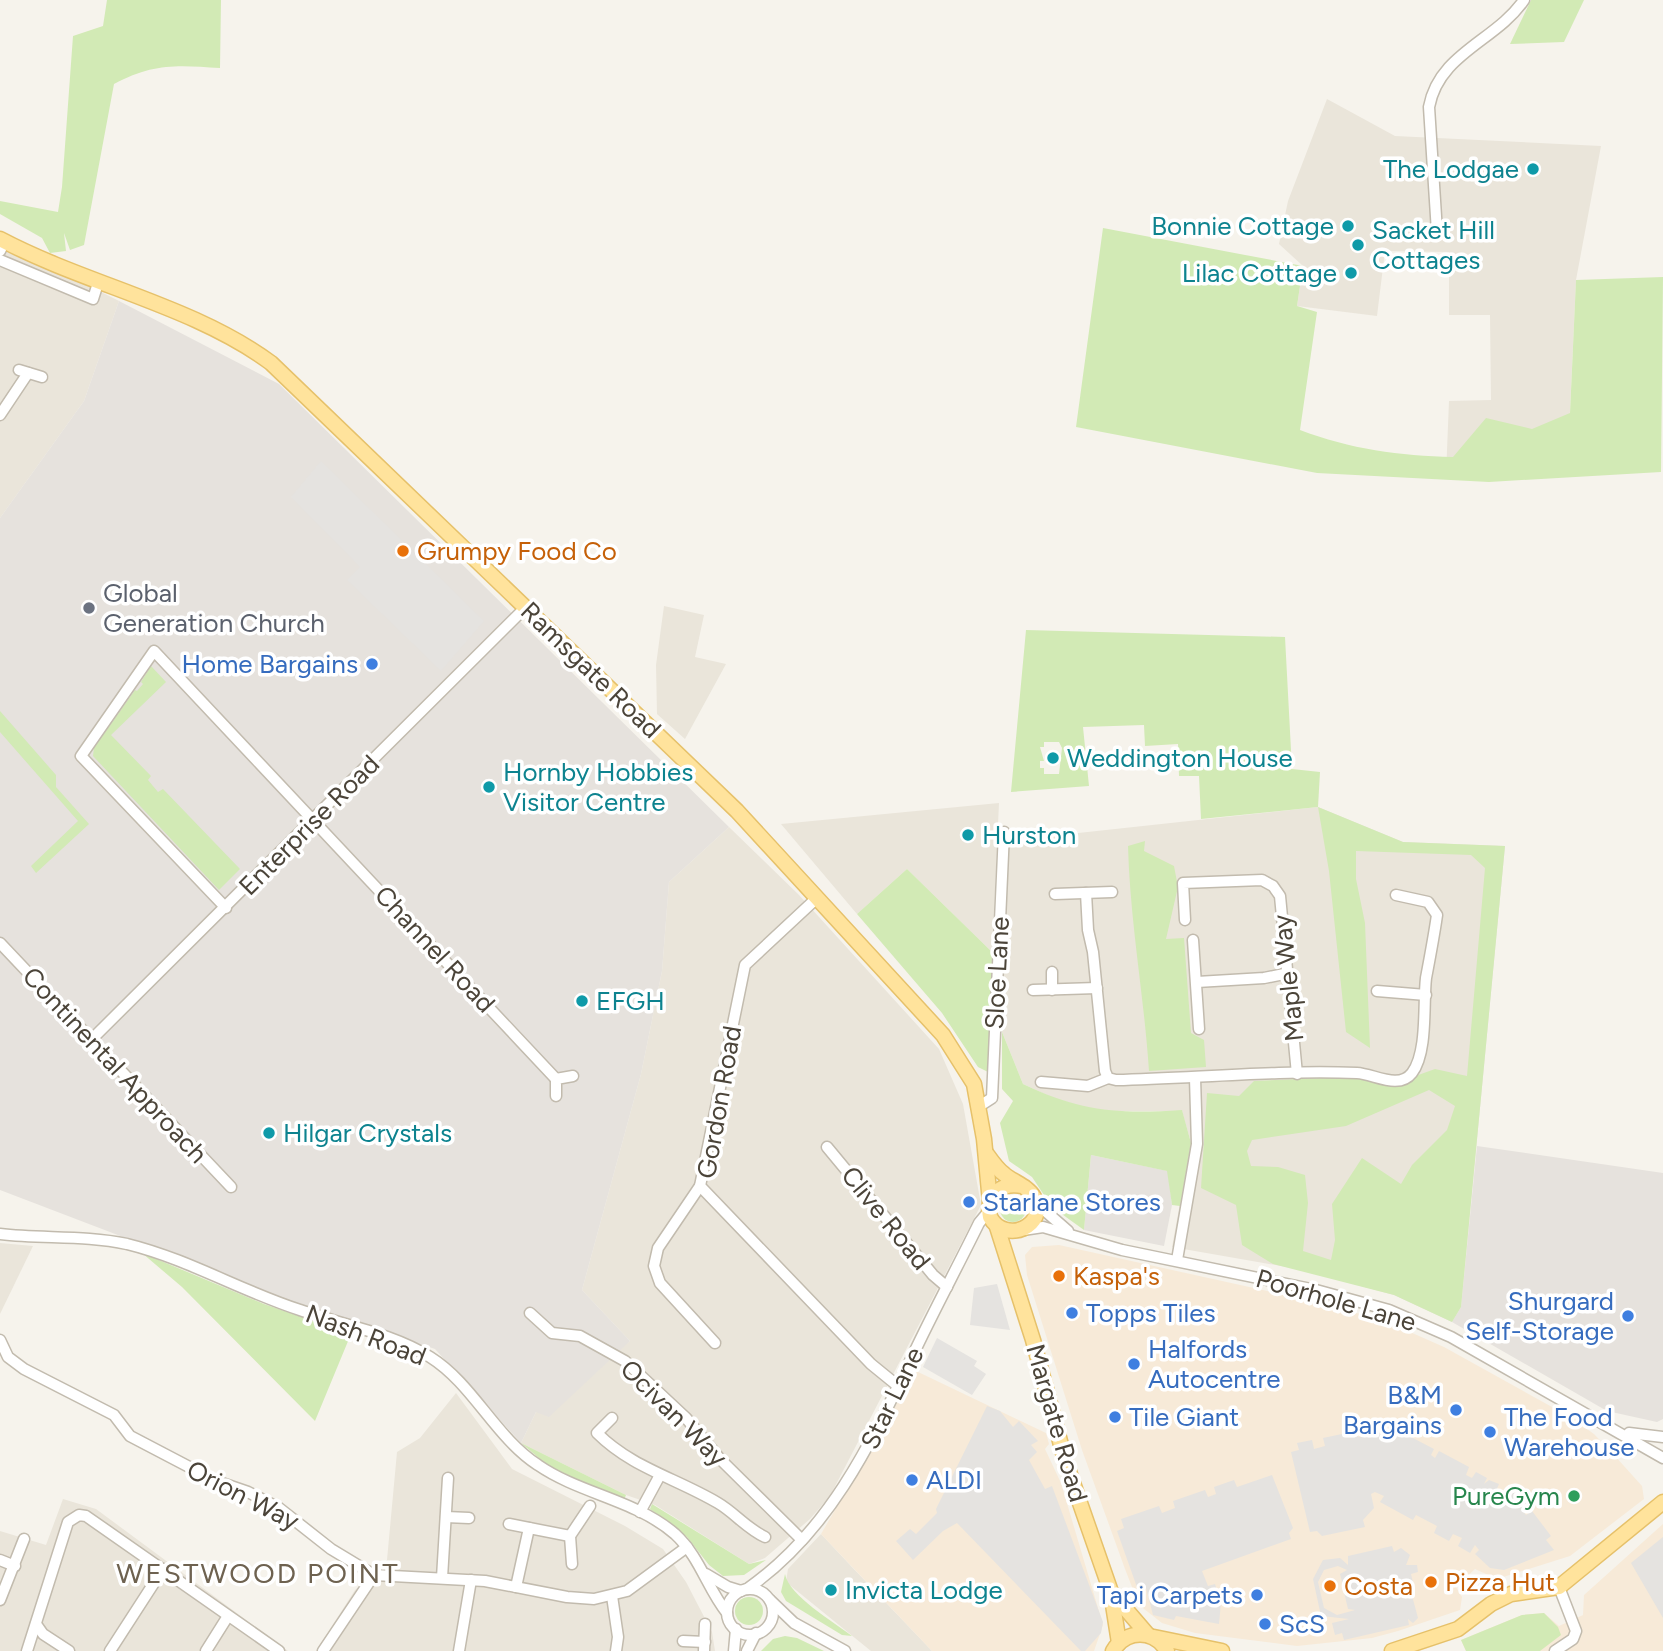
<svg xmlns="http://www.w3.org/2000/svg" width="1663" height="1651" viewBox="0 0 1663 1651" font-family="Figtree,sans-serif">
  <style>
    .residential { fill: #eae5da }
    .commercial { fill: #f7ead8 }
    .industrial { fill: #e6e2dd }
    .green { fill: #d2eab5; fill-rule: evenodd }
    .parking { fill: #e5e3e0; fill-rule: evenodd }
    .lines { fill: none; stroke-linecap: round; stroke-linejoin: round }
    .minor-casing { stroke: #c2bbae; stroke-width: 13 }
    .major-casing { stroke: #e6c16a; stroke-width: 17 }
    .minor { stroke: #fff; stroke-width: 10 }
    .major { stroke: #ffe39c; stroke-width: 14 }
    .culture-dot { fill: #0f9aa8; stroke: #fff; stroke-width: 2.5 }
    .food-dot { fill: #e8710a; stroke: #fff; stroke-width: 2.5 }
    .worship-dot { fill: #6b7280; stroke: #fff; stroke-width: 2.5 }
    .shop-dot { fill: #3f7fe0; stroke: #fff; stroke-width: 2.5 }
    .leisure-dot { fill: #2e9e5b; stroke: #fff; stroke-width: 2.5 }
    .labels { text-anchor: middle; stroke-width: 7; stroke-linejoin: round; paint-order: stroke }
    .culture-label { font-size: 26px; fill: #0d838f; stroke: #fff; text-anchor: start }
    .food-label { font-size: 26px; fill: #c56008; stroke: #fff; text-anchor: start }
    .worship-label { font-size: 26px; fill: #5b616d; stroke: #fff; text-anchor: start }
    .shop-label { font-size: 26px; fill: #366cbe; stroke: #fff; text-anchor: start }
    .street-label { font-size: 26px; fill: #4b4439; stroke: #fff }
    .leisure-label { font-size: 26px; fill: #27864d; stroke: #fff; text-anchor: end }
    .neighbourhood-label { font-size: 28px; letter-spacing: 2px; fill: #6e6250; stroke: #fff }
  </style>
  <rect width="100%" height="100%" fill="#f6f3ec"/>
  <g class="residential">
    <path d="M1327,99L1395,136L1601,146L1576,280L1567,477L1446,475L1449,401L1491,400L1490,315H1449V252L1385,251L1377,316L1297,306L1303,266L1279,244L1288,201Z"/>
    <path d="M0,241L119,301L84,401L0,518Z"/>
    <path d="M664,606L704,615L695,657L726,664L685,739L657,714L656,665Z"/>
    <path d="M999,803L992,952L907,869L857,914L781,824Z"/>
    <path d="M1318,807L1403,842L1505,846L1461,1307L1452,1322L1394,1295L1298,1269L1172,1247L1191,1143L1182,1111H1096L1051,1097L1023,1084L1002,1032L1004,841Z"/>
    <path d="M729,827L799,895L939,1049L963,1104L981,1205L830,1496L810,1519L765,1558L749,1564L655,1505L626,1495L521,1443L536,1412L630,1341L582,1290L641,1074L662,971L669,882Z"/>
    <path d="M0,1243L33,1246L0,1314Z"/>
    <path d="M456,1393L512,1469L625,1526L663,1549L686,1582L712,1632L715,1651H316L355,1590L387,1560L397,1452L420,1438Z"/>
    <path d="M63,1499L96,1509L288,1651H0V1531L46,1545Z"/>
    <path d="M821,1534L851,1566L932,1651H871L786,1582L788,1569Z"/>
  </g>
  <g class="commercial">
    <path d="M1059,1245L1317,1302L1385,1321L1444,1347L1570,1417L1594,1434L1615,1456L1642,1486L1644,1499L1570,1556L1497,1579L1475,1569L1456,1587L1462,1597L1460,1610L1398,1631L1372,1638L1297,1646L1195,1633L1162,1623L1139,1605L1125,1569L1082,1450L1027,1275L1025,1255L1032,1247Z"/>
    <path d="M916,1371L1046,1433L1049,1444L1045,1449L1061,1483L1103,1625L1094,1651H932L821,1534Z"/>
    <path d="M1663,1524V1651H1466L1461,1640L1522,1615L1544,1613L1559,1626L1583,1615L1584,1595Z"/>
  </g>
  <g class="industrial">
    <path d="M119,301L279,384L729,827L669,882L662,971L641,1074L582,1290L630,1341L549,1417L536,1412L521,1443L435,1349L280,1297L0,1190V518L84,401Z"/>
    <path d="M1477,1146L1663,1173V1419L1657,1422L1607,1411L1452,1322L1461,1307Z"/>
    <path d="M1091,1155L1168,1171L1172,1205L1164,1246L1084,1230Z"/>
  </g>
  <g class="green">
    <path d="M107,0H221L220,68C177,65 153,63 114,84L84,245L70,250L64,233L66,251L50,253L42,238L0,214V201L58,212L62,187L73,36L103,26Z"/>
    <path d="M1531,0H1584L1564,42L1510,44Z"/>
    <path d="M1103,228L1303,266L1297,306L1317,312L1300,430C1350,449 1400,456 1453,457L1486,418L1532,429L1570,413L1576,280L1663,277L1661,472L1489,482L1317,473L1076,427Z"/>
    <path d="M1026,630L1285,637L1292,769L1320,772L1318,807L1403,842L1505,846L1461,1307L1452,1322L1394,1295L1273,1264L1242,1245L1236,1205L1201,1188L1207,1093L1239,1096L1254,1081L1350,1077L1393,1084L1435,1069L1467,1076L1485,868L1471,855L1356,851V879L1365,923L1370,1048L1346,1032L1329,871L1318,807L1201,819L1199,776H1179L1178,744L1145,746L1144,725L1083,727L1089,786L1011,792ZM1044,742H1059L1062,748L1059,774H1044V768H1040V761H1044L1040,747H1044ZM1429,1090L1455,1106L1447,1130L1412,1165L1401,1184L1362,1158L1332,1204L1335,1240L1331,1260L1303,1251L1308,1203L1305,1175L1278,1167L1251,1166L1247,1151L1252,1140L1346,1126Z"/>
    <path d="M151,666L166,682L111,735L151,776L148,780L158,792L163,789L240,869L219,890L93,756L94,748L135,690L137,691L143,684L141,682Z"/>
    <path d="M0,711L56,775V787L89,824L36,873L31,866L78,821L0,732Z"/>
    <path d="M1145,841L1144,851L1174,866L1178,887L1166,939L1184,938L1191,1033L1204,1040L1206,1067L1149,1071C1144,995 1130,922 1128,846Z"/>
    <path d="M907,869L992,952L990,1073L978,1067L942,1013L857,914Z"/>
    <path d="M1002,1032L1023,1084C1081,1112 1119,1114 1182,1110L1191,1143L1180,1206L1172,1205L1167,1171L1091,1155L1084,1230L1052,1207L1032,1177L1009,1161L1000,1123L1013,1101L1002,1089Z"/>
    <circle cx="1013" cy="1209" r="13"/>
    <path d="M142,1253L264,1304L351,1334L315,1421L182,1287Z"/>
    <path d="M521,1443L626,1495L624,1500L552,1469Z"/>
    <path d="M652,1504L749,1564L766,1560L744,1575L723,1576L709,1565L687,1537L650,1509Z"/>
    <path d="M785,1574C789,1596 834,1622 852,1636L842,1635L786,1601L781,1592Z"/>
    <circle cx="749" cy="1611" r="14"/>
    <path d="M1544,1613L1558,1627L1561,1635L1540,1651H1466L1461,1640L1522,1615Z"/>
    <path d="M785,1636L797,1638L824,1651H761L773,1639Z"/>
  </g>
  <g class="parking">
    <path d="M321,461L484,621L441,671L347,580L360,567L291,497Z"/>
    <path d="M997,1284L1010,1330L970,1325L974,1288Z"/>
    <path d="M937,1338L977,1361L974,1366L986,1374L972,1395L923,1367Z"/>
    <path d="M987,1406L1000,1411L1013,1427L1019,1421L1038,1441L1031,1445L1037,1452L1029,1460L1045,1489L1052,1486L1103,1622L1101,1633L1085,1651H1081L957,1523L943,1531L913,1560L896,1541L910,1529L916,1534L937,1513L936,1509Z"/>
    <path d="M1378,1425L1380,1432H1387L1390,1426L1434,1449L1431,1455L1435,1458L1439,1451L1469,1467L1466,1475L1472,1478L1476,1472L1487,1478L1484,1484L1489,1480L1499,1484L1496,1491L1503,1494L1507,1488L1518,1494L1527,1505L1522,1510L1526,1515L1532,1511L1551,1536L1546,1540L1554,1550L1504,1570L1490,1568L1475,1554L1479,1550L1475,1545L1470,1553L1458,1546L1462,1538L1453,1534L1449,1541L1434,1533L1437,1526L1416,1515L1413,1520L1380,1502L1384,1496L1375,1492L1371,1494L1374,1508L1363,1520L1365,1527L1322,1536L1317,1531L1310,1532L1291,1452L1299,1450L1297,1443L1312,1440L1314,1449L1325,1446L1323,1438L1356,1431L1358,1437L1365,1436L1364,1428Z"/>
    <path d="M1272,1475L1293,1528L1289,1533L1291,1539L1202,1571L1208,1586L1215,1584L1221,1603L1219,1624L1176,1616L1174,1620L1153,1615L1146,1588L1138,1590L1117,1531L1124,1528L1121,1519L1159,1506L1162,1513L1175,1508L1173,1501L1205,1490L1208,1497L1216,1494L1214,1487L1234,1480L1237,1487Z"/>
    <path d="M1663,1537V1618L1631,1563Z"/>
    <path d="M1392,1546L1394,1552L1401,1548L1410,1555L1406,1565H1417L1418,1572L1411,1574L1414,1587L1411,1592L1418,1618L1413,1623L1408,1619L1409,1625L1344,1640L1342,1633L1335,1635L1332,1623L1349,1619L1321,1616L1313,1579L1323,1560L1340,1558L1348,1565V1556ZM1338,1566L1347,1570L1340,1574L1344,1589L1351,1588L1344,1592L1348,1609L1355,1610L1337,1615L1324,1608L1318,1582L1324,1570Z"/>
  </g>
  <g class="lines">
    <defs>
      <g id="minor">
        <path d="M1437,232L1429,107C1439,53 1496,41 1524,0"/>
        <path d="M0,251L5,241"/>
        <path d="M0,260L93,299L98,283"/>
        <path d="M19,370L42,377"/>
        <path d="M0,415L28,373"/>
        <path d="M1086,893L1088,930L1093,952L1105,1071L1108,1078L1116,1080C1196,1078 1277,1070 1357,1073C1374,1074 1399,1090 1412,1073C1428,1052 1423,1003 1426,978C1430,957 1434,936 1437,915L1428,902L1396,895"/>
        <path d="M1055,894L1112,892"/>
        <path d="M818,897L745,965L700,1186L871,1364L898,1386"/>
        <path d="M226,908L81,756L154,651L556,1079"/>
        <path d="M1185,920L1183,883L1262,880L1273,886L1280,896L1297,1074"/>
        <path d="M1193,940L1199,1029"/>
        <path d="M0,943L231,1187"/>
        <path d="M1052,972V990"/>
        <path d="M1197,982L1264,978L1289,973"/>
        <path d="M1033,990L1097,988"/>
        <path d="M1377,991L1426,995"/>
        <path d="M90,1041L526,607"/>
        <path d="M1041,1082L1088,1086L1108,1078"/>
        <path d="M556,1096V1079L573,1076"/>
        <path d="M978,1107L992,1098L1004,832"/>
        <path d="M827,1147L933,1275L947,1287"/>
        <path d="M700,1186L658,1248L654,1266L660,1283L715,1343"/>
        <path d="M1036,1203L1068,1231"/>
        <path d="M1023,1230L1043,1227L1122,1250L1316,1290L1389,1310L1451,1337L1663,1458"/>
        <path d="M0,1234C42,1239 85,1235 127,1244C188,1259 241,1291 300,1310C343,1325 391,1333 430,1357C473,1384 495,1437 538,1465C580,1494 636,1500 675,1534C700,1557 707,1588 727,1613"/>
        <path d="M1177,1260L1197,1144L1195,1078"/>
        <path d="M530,1313L552,1333L580,1336L625,1361L686,1418L720,1459L802,1540"/>
        <path d="M0,1340L8,1357L24,1369L114,1415L130,1436L216,1481L248,1492L279,1508L331,1549L374,1575L485,1581L567,1597L594,1599L627,1591L687,1547"/>
        <path d="M612,1418L597,1433C632,1468 676,1478 718,1503C735,1513 746,1528 765,1537"/>
        <path d="M1629,1433L1663,1437"/>
        <path d="M640,1512L660,1475"/>
        <path d="M446,1517L469,1518"/>
        <path d="M509,1524L570,1536"/>
        <path d="M0,1560L15,1566"/>
        <path d="M572,1564L570,1536L590,1506"/>
        <path d="M706,1574L728,1587L741,1591"/>
        <path d="M442,1578L448,1478"/>
        <path d="M516,1587L529,1528"/>
        <path d="M747,1589C829,1532 870,1445 912,1357C933,1312 957,1268 979,1223L989,1211"/>
        <circle cx="750" cy="1612" r="23"/>
        <path d="M612,1596L618,1637L616,1651"/>
        <path d="M0,1600L24,1539"/>
        <path d="M770,1600L794,1623L845,1651"/>
        <path d="M36,1624L43,1634L69,1651"/>
        <path d="M683,1641L705,1642"/>
        <path d="M27,1651L68,1522L79,1515L86,1516L279,1651"/>
        <path d="M110,1651L163,1569"/>
        <path d="M206,1651L228,1616"/>
        <path d="M323,1651L374,1575"/>
        <path d="M459,1651L471,1580"/>
        <path d="M704,1651L705,1624"/>
        <path d="M734,1651L736,1629"/>
        <path d="M747,1651L756,1633"/>
        <path d="M1555,1651L1573,1639L1576,1631L1559,1587"/>
      </g>
      <g id="major">
        <path d="M0,239C87,285 194,306 271,363L737,811L943,1035L974,1084L984,1139L990,1202"/>
        <path d="M986,1153C991,1160 997,1169 1004,1174C1013,1182 1028,1186 1034,1197C1049,1226 1005,1245 990,1217C986,1196 1001,1182 1021,1186"/>
        <path d="M997,1227L1033,1340L1065,1460L1111,1592L1119,1643"/>
        <path d="M1111,1592L1148,1635"/>
        <path d="M1154,1637L1222,1651"/>
        <path d="M1113,1651C1126,1629 1154,1629 1167,1651"/>
        <path d="M1392,1651L1458,1629L1491,1604L1511,1594L1559,1587L1663,1502"/>
      </g>
    </defs>
    <use href="#minor" class="minor-casing"/>
    <use href="#major" class="major-casing"/>
    <use href="#minor" class="minor"/>
    <use href="#major" class="major"/>
  </g>
  <g class="culture-dot">
    <circle cx="1533" cy="169" r="7"/>
    <circle cx="1348" cy="226" r="7"/>
    <circle cx="1358" cy="245" r="7"/>
    <circle cx="1351" cy="273" r="7"/>
    <circle cx="1053" cy="758" r="7"/>
    <circle cx="489" cy="787" r="7"/>
    <circle cx="968" cy="835" r="7"/>
    <circle cx="582" cy="1001" r="7"/>
    <circle cx="269" cy="1133" r="7"/>
    <circle cx="831" cy="1590" r="7"/>
  </g>
  <g class="food-dot">
    <circle cx="403" cy="551" r="7"/>
    <circle cx="1059" cy="1276" r="7"/>
    <circle cx="1431" cy="1582" r="7"/>
    <circle cx="1330" cy="1586" r="7"/>
  </g>
  <circle class="worship-dot" cx="89" cy="608" r="7"/>
  <g class="shop-dot">
    <circle cx="372" cy="664" r="7"/>
    <circle cx="969" cy="1202" r="7"/>
    <circle cx="1072" cy="1313" r="7"/>
    <circle cx="1628" cy="1316" r="7"/>
    <circle cx="1134" cy="1364" r="7"/>
    <circle cx="1456" cy="1410" r="7"/>
    <circle cx="1115" cy="1417" r="7"/>
    <circle cx="1490" cy="1432" r="7"/>
    <circle cx="912" cy="1480" r="7"/>
    <circle cx="1257" cy="1595" r="7"/>
    <circle cx="1265" cy="1624" r="7"/>
  </g>
  <circle class="leisure-dot" cx="1574" cy="1496" r="7"/>
  <g class="labels">
    <g class="culture-label">
      <text x="1519" y="178" text-anchor="end">The Lodgae</text>
      <text x="1334" y="235" text-anchor="end">Bonnie Cottage</text>
      <text x="1372" y="239">Sacket Hill<tspan x="1372" dy="30">Cottages</tspan></text>
      <text x="1337" y="282" text-anchor="end">Lilac Cottage</text>
      <text x="1067" y="767">Weddington House</text>
      <text x="503" y="781">Hornby Hobbies<tspan x="503" dy="30">Visitor Centre</tspan></text>
      <text x="982" y="844">Hurston</text>
      <text x="596" y="1010">EFGH</text>
      <text x="283" y="1142">Hilgar Crystals</text>
      <text x="845" y="1599">Invicta Lodge</text>
    </g>
    <g class="food-label">
      <text x="417" y="560">Grumpy Food Co</text>
      <text x="1073" y="1285">Kaspa's</text>
      <text x="1445" y="1591">Pizza Hut</text>
      <text x="1344" y="1595">Costa</text>
    </g>
    <g class="worship-label">
      <text x="103" y="602">Global<tspan x="103" dy="30">Generation Church</tspan></text>
    </g>
    <g class="shop-label">
      <text x="358" y="673" text-anchor="end">Home Bargains</text>
      <text x="983" y="1211">Starlane Stores</text>
      <text x="1614" y="1310" text-anchor="end">Shurgard<tspan x="1614" dy="30">Self-Storage</tspan></text>
      <text x="1086" y="1322">Topps Tiles</text>
      <text x="1148" y="1358">Halfords<tspan x="1148" dy="30">Autocentre</tspan></text>
      <text x="1442" y="1404" text-anchor="end">B&amp;M<tspan x="1442" dy="30">Bargains</tspan></text>
      <text x="1129" y="1426">Tile Giant</text>
      <text x="1504" y="1426">The Food<tspan x="1504" dy="30">Warehouse</tspan></text>
      <text x="926" y="1489">ALDI</text>
      <text x="1243" y="1604" text-anchor="end">Tapi Carpets</text>
      <text x="1279" y="1633">ScS</text>
    </g>
    <g class="street-label">
      <text transform="translate(591 670) rotate(44)" y="9">Ramsgate Road</text>
      <text transform="translate(309 825) rotate(-45)" y="9">Enterprise Road</text>
      <text transform="translate(435 949) rotate(47)" y="9">Channel Road</text>
      <text transform="translate(997 973) rotate(-87)" y="9">Sloe Lane</text>
      <text transform="translate(1288 978) rotate(-96)" y="9">Maple Way</text>
      <text transform="translate(115 1065) rotate(47)" y="9">Continental Approach</text>
      <text transform="translate(719 1102) rotate(-80)" y="9">Gordon Road</text>
      <text transform="translate(886 1218) rotate(51)" y="9">Clive Road</text>
      <text transform="translate(1336 1300) rotate(16)" y="9">Poorhole Lane</text>
      <text transform="translate(366 1335) rotate(21)" y="9">Nash Road</text>
      <text transform="translate(892 1398) rotate(-64)" y="9">Star Lane</text>
      <text transform="translate(674 1413) rotate(45)" y="9">Ocivan Way</text>
      <text transform="translate(1057 1423) rotate(74)" y="9">Margate Road</text>
      <text transform="translate(243 1495) rotate(27)" y="9">Orion Way</text>
    </g>
    <g class="leisure-label">
      <text x="1560" y="1505">PureGym</text>
    </g>
    <g class="neighbourhood-label">
      <text x="258" y="1583">WESTWOOD POINT</text>
    </g>
  </g>
</svg>
